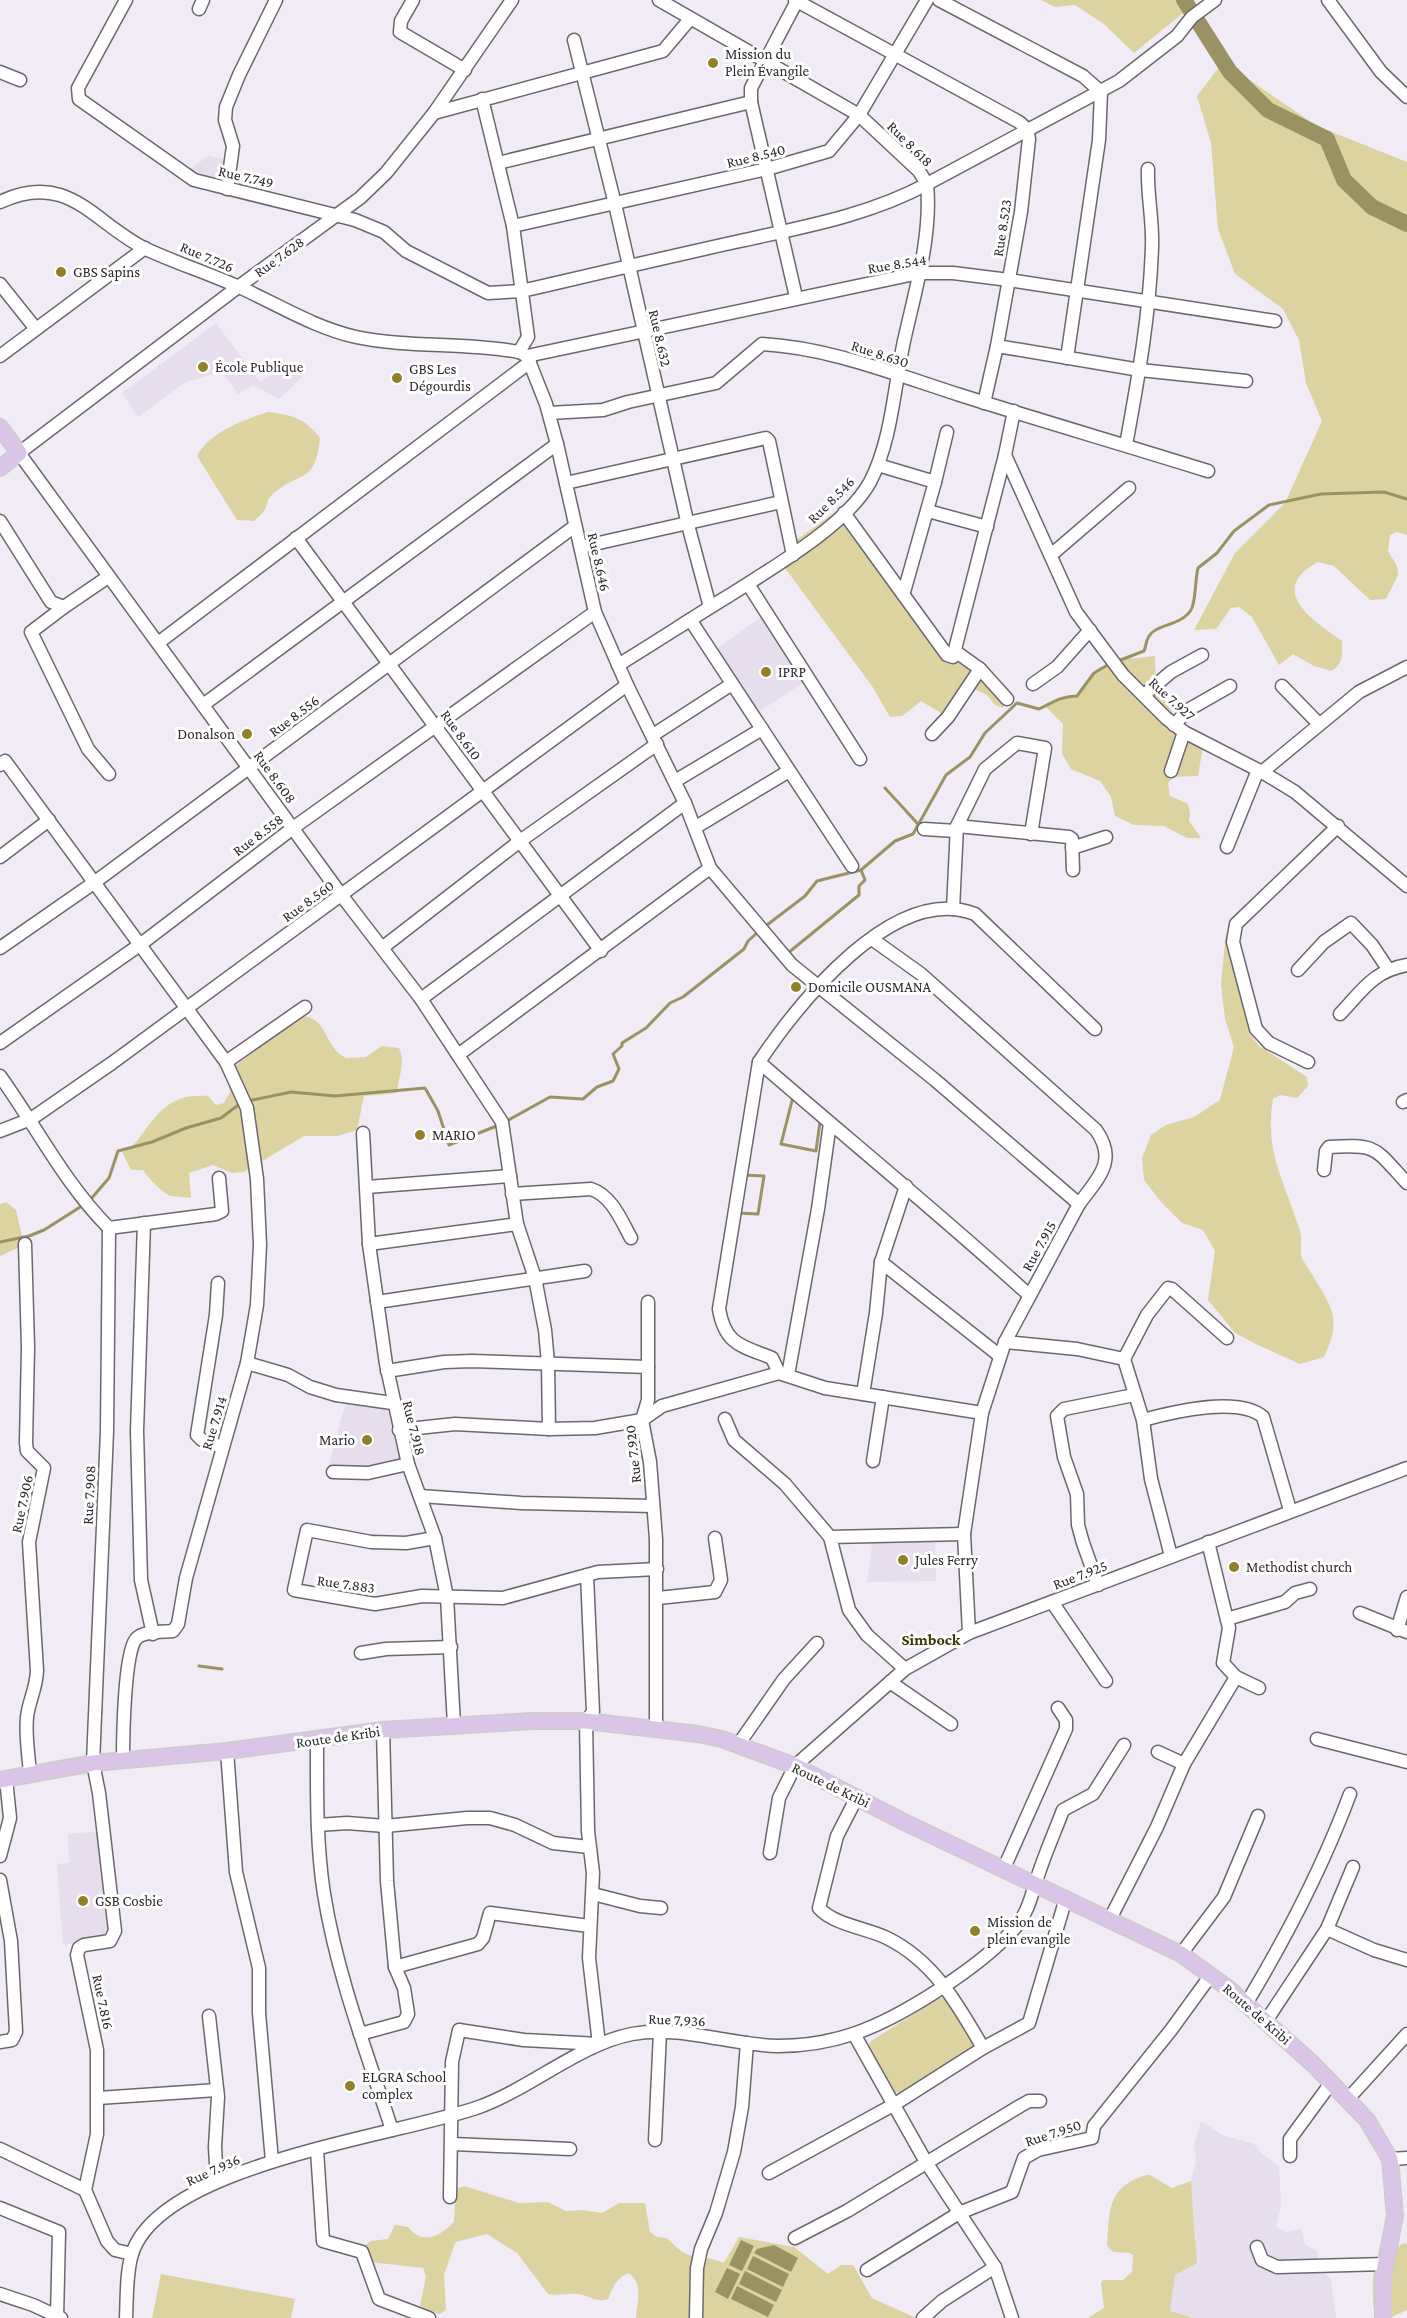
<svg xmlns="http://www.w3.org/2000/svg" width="1407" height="2318" viewBox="0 0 1407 2318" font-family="'Crimson Pro',serif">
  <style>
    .built { fill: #e6dded }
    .green { fill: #dcd3a1 }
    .water { fill: #9b9263 }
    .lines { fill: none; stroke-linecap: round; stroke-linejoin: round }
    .stream { stroke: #9b9263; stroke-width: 3 }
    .river { stroke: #9b9263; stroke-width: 16 }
    .minor-casing { stroke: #6c676f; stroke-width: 15 }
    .major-casing { stroke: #cccccd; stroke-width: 18 }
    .minor { stroke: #fff; stroke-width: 12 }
    .major { stroke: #dac5e8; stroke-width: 15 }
    .poi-dot { fill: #908027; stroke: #fff; stroke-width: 2 }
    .labels { text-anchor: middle; stroke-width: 6; stroke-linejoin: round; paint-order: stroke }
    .poi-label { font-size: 15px; fill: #2c2a2d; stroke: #fff; text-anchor: start }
    .street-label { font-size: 15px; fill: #2c2a2d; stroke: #fff }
    .neighbourhood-label { font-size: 16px; font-weight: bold; fill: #3d350a; stroke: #fff }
  </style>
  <rect width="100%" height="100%" fill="#f0ebf4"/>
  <g class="built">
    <path d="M208,156L227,160L225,179L215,183L188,171Z"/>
    <path d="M216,323L260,382L288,363L302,377L279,399L253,385L238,394L222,372L186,382L138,417L122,393Z"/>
    <path d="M764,615L806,681L757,713L716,649Z"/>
    <path d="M346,1401L389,1408L403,1461L368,1472L328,1470Z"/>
    <path d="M935,1538L936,1581L867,1582L873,1539Z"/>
    <path d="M100,1831L110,1938L63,1945L57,1864L69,1863L68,1834Z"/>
    <path d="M1201,2121L1222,2135L1254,2144L1262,2154L1279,2166L1281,2206L1276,2227L1286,2232L1302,2229L1305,2245L1316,2250L1320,2267L1331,2280L1336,2318H1193L1170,2311L1175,2275L1196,2240L1191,2181L1196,2160L1194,2144Z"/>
  </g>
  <g class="green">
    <path d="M1041,0H1192L1183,13L1134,53L1104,24L1075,5L1055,7Z"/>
    <path d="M1223,62L1317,126L1407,162V535L1397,532L1390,535L1388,551L1397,566L1398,575L1386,599L1370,600L1334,566L1318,562C1265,590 1314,621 1342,641C1342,655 1344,664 1331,671L1314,666L1293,654L1279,665L1252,617L1239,607L1231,608L1216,629L1194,630L1235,553L1285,503L1322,421L1306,383L1299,340L1283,309L1235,274L1218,229L1211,143L1197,96Z"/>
    <path d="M268,412C292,415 305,418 320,438C315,487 298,470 272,495C267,499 268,502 266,507C265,512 258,517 254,521L237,520L197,456C208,433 245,419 268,412Z"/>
    <path d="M835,512L847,516L952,653L1005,700L1003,708L995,705L987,695L972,688L946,716L921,701L902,716L890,717L872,686L785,568L782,558L791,544Z"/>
    <path d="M1155,656C1153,697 1176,719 1203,746L1198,776L1173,777L1168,783L1170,796L1188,804L1190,813L1189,821L1201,838H1187L1164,826L1134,825L1115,816L1111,797L1100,781L1071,769L1062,754L1063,724L1045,706C1052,699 1066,696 1077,696L1099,668L1120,660Z"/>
    <path d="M1226,932L1249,1033L1259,1046L1307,1077L1308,1086L1297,1098L1280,1095L1273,1099C1264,1153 1285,1182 1300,1231C1303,1240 1299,1250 1302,1258C1305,1265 1311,1272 1314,1278C1334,1310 1341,1321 1324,1357L1300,1364L1258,1345L1235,1333L1208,1300L1215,1251L1203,1230L1182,1223L1161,1202L1144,1180L1142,1158L1151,1135L1166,1125L1194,1117L1220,1100L1234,1047L1225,1019L1221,984Z"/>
    <path d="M300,1016C329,1016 323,1047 346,1058L366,1057L382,1046L399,1048C406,1061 398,1079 397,1093L364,1096L357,1130L337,1136H304L244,1172L232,1173L213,1165L189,1173L191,1198L170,1196C162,1192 149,1179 143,1170H131L122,1152C134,1148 137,1140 145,1130C164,1105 176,1094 208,1096L216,1105L224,1103L230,1092L228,1080L234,1067Z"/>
    <path d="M6,1202L16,1210L24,1245L0,1256V1204Z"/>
    <path d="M940,1998L953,2001L975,2046L973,2052L902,2093L892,2092L867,2049L871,2041Z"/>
    <path d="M1146,2175H1150L1172,2188L1191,2181L1197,2263L1175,2275L1170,2311L1193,2318H1088L1104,2308L1101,2283L1103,2280H1123L1132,2272L1133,2255L1130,2253L1113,2252L1107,2246C1110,2210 1106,2188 1146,2175Z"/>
    <path d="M464,2186L519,2203L548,2202L566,2211L582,2210L602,2213L619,2203H645L650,2232L657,2237L667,2238C692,2265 694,2251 724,2263L739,2237L794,2247L828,2274L841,2265H853L872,2298L916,2318H636C637,2302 644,2282 628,2273C616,2279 613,2287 608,2299C596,2303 590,2296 579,2294C570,2293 559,2296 548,2294L517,2253L487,2234L456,2242L454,2246L444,2275L446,2310L439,2314L420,2306L426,2276L423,2268L370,2262L364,2246L371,2241L388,2239L395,2225L408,2227C423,2246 440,2236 454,2222L456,2189Z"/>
    <path d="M1404,2243L1407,2244V2310L1389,2318H1376C1372,2312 1372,2274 1375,2267C1380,2257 1395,2249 1404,2243Z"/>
    <path d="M161,2274L295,2299L291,2318H152Z"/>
  </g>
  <g class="water">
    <path d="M741,2240L754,2246L742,2271L729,2265Z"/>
    <path d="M774,2245L798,2258L791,2272L754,2253L757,2249Z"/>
    <path d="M753,2256L789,2274L783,2287L747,2269Z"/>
    <path d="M727,2268L740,2274L728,2299L715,2292Z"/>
    <path d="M745,2271L782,2290L776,2302L739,2284Z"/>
    <path d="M737,2286L774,2305L768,2317L731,2299Z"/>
  </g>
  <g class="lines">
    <g class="stream">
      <path d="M1118,661L1144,651C1146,647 1146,641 1148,638C1155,623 1180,627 1191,610C1196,602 1195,579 1198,568L1217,553L1234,531L1269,505L1321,494L1384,492L1407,499"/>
      <path d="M885,788L918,824"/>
      <path d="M763,928L805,896L817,881L861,870L895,841L913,834L946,775L970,757L985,733L1017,703L1039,709C1052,703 1061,696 1077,696L1094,673L1111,663"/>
      <path d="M788,953L859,895V886L865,880L861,870"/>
      <path d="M793,1097L820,1122L816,1151L781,1144Z"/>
      <path d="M248,1101L291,1092L335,1096L425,1088L438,1111L449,1145L499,1125"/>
      <path d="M505,1122L550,1097L583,1099L597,1087L613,1081L619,1069L613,1054L622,1046V1043L646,1028L670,1003L683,997L744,949L748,941L758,932"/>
      <path d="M744,1175L764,1176L758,1214L738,1213Z"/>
      <path d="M90,1200L109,1178L118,1151L152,1142L186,1128L221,1118L241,1103"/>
      <path d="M0,1242L29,1236L44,1230L85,1204"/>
      <path d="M199,1666L222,1669"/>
    </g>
    <path class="river" d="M1184,0L1230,72L1268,110L1327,139L1344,180L1372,207L1407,224"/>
    <defs>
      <g id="minor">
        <path d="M126,0L78,88L79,99L194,180L355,220L384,232L406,251L488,293L522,291C595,274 667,257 740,241C803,227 870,215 927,184C932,236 915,291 904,341C894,387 892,440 870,482C846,526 772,568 730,595C692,618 656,642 618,665"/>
        <path d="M413,0L401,21L400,32L465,70"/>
        <path d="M659,0L859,115L919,171L927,184L1119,81L1177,36L1192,17L1215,0"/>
        <path d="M795,0L1019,122L1027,129L1029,139L1021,212L997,346L1140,370L1246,381"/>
        <path d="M939,0L1083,76L1101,92L1099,140L1067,358"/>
        <path d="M1328,0L1381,72L1407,97"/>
        <path d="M199,9L203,0"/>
        <path d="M574,40L615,204L688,525L710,607"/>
        <path d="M0,72L20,80"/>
        <path d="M482,99L513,226L528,337L519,352L527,356L546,404L557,444L595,612L627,685L685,803L710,868L792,965L935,1080L1079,1204L1005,1342L982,1413L964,1534L969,1633"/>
        <path d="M751,102L796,297"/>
        <path d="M434,113L663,51L690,19"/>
        <path d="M498,163L751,102V88L797,1"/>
        <path d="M227,189L233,146L225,120L226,107L239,75L276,0"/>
        <path d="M0,202C69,170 93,223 146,249C176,263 208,273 239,287C277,304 315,328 356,337C409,348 466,342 519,352"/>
        <path d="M513,226L767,169L829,151L859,115L927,0"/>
        <path d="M0,284L36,329"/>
        <path d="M0,356L145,248"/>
        <path d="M527,356L919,273H953L1009,280L1275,321"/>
        <path d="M984,403L997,346"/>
        <path d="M549,413L603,410L628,402L716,383L762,344C831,348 894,374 960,395C1042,421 1125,445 1208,471"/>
        <path d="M1126,445C1138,379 1150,314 1152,246C1153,220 1147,194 1148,169"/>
        <path d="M1005,455L1076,612L1123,675L1166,718L1184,732L1262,772L1295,792L1407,886"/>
        <path d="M878,465L935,482L904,592"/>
        <path d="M935,482L947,432"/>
        <path d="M566,483L766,438L769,441L793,555"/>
        <path d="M928,511L987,527"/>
        <path d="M844,513L947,655L953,657L1005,455L1014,411"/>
        <path d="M0,521L51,602L64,607L108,577"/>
        <path d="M296,538L601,951"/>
        <path d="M581,547L781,502"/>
        <path d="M1051,555L1129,488"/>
        <path d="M748,584L860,759"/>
        <path d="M64,607L31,632L88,749L109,774"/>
        <path d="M691,621L852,866"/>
        <path d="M158,643L530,362"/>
        <path d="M955,651L980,669L1007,699"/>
        <path d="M1033,684L1057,667L1090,630"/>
        <path d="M1282,686L1319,724"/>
        <path d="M1144,695L1171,672L1202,655"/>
        <path d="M203,705L557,444"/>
        <path d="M1174,725L1188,710L1230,686"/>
        <path d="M932,734L948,717L980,669"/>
        <path d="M653,735L732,684"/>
        <path d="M0,765L5,761L226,1062L247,1108L257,1179L260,1245L257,1305L247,1363L186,1578L178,1624L173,1631C163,1632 144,1631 137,1638C124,1647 123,1741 123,1761"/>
        <path d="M1171,771L1184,732"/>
        <path d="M1262,772L1359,692L1407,667"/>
        <path d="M675,781L762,729"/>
        <path d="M957,826L1069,837L1072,839L1073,870"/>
        <path d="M696,827L789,771"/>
        <path d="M924,829L956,831"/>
        <path d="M1227,847L1258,770"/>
        <path d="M1072,848L1106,837"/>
        <path d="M0,857L49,820"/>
        <path d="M953,909L957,826L985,769L1017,743L1045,748L1031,834"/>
        <path d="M872,939L921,974L1096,1130C1118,1161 1098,1178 1079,1204"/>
        <path d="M0,948L95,882L575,526"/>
        <path d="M382,948L520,841L657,744"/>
        <path d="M1298,970L1324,942L1351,923L1372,945L1388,969"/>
        <path d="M421,999L685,803"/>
        <path d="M1340,1014C1362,991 1373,971 1407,965"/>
        <path d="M0,1043L141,944L293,828L595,612"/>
        <path d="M458,1055L710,868"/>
        <path d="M226,1062L305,1007"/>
        <path d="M759,1062L719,1309C725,1345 742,1346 772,1358L779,1373L825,1388L863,1394"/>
        <path d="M1308,1062L1269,1043L1256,1029L1233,942L1236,924L1338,826"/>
        <path d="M0,1076C36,1126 65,1184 109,1228"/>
        <path d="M1403,1102L1407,1100"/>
        <path d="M0,1131L31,1119L112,1063L627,685"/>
        <path d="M363,1133L369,1244L386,1364L408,1464L435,1538L447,1597L454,1725"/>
        <path d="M1324,1170L1326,1151L1329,1147C1379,1144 1374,1148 1407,1183"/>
        <path d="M906,1186L881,1262L1000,1356"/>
        <path d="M367,1187L510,1176"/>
        <path d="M512,1194L591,1189C612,1196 621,1220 631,1238"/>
        <path d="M144,1223L137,1431L141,1580L153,1634"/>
        <path d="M109,1228L107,1431L93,1763L99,1793L115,1931L110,1941L84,1945L79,1948L77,1955L97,2050V2134L85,2190L107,2241L115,2250L132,2254"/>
        <path d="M109,1228L216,1214L222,1211L219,1178"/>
        <path d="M25,1244L28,1347L26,1443L27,1451L44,1468L29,1542L37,1671C36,1690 29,1700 27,1717C25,1737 29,1756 30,1775"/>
        <path d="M369,1244L517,1224"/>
        <path d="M881,1262L876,1313L863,1394L982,1413"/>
        <path d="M218,1283L216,1315L197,1435L202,1440L222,1447"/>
        <path d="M1029,1295C941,1215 849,1140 759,1062C798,1004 894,882 975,914L1095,1029"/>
        <path d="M377,1302L585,1271"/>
        <path d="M648,1302V1367"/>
        <path d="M1005,1342L1077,1349L1124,1359L1143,1420L1151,1479L1171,1556"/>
        <path d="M1124,1359L1147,1315L1168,1288L1172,1289L1227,1338"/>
        <path d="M247,1363L288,1375L310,1387L336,1395L392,1403"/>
        <path d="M387,1371L444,1362L472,1361L648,1367V1400L642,1420L650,1462L656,1539V1728"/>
        <path d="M788,1375L818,1209L830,1123"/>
        <path d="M725,1419L734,1440L785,1484L830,1537"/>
        <path d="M1143,1420C1172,1412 1239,1396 1263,1417L1290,1510"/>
        <path d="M549,1429L595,1428L642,1420L662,1406L779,1373"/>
        <path d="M399,1430L455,1424L549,1429L548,1363L545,1330L535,1278L517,1224L502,1122L421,999L342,896L19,453L238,287L360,198L386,173L434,113L512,0"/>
        <path d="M873,1461L883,1397"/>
        <path d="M333,1472L368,1473L408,1464"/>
        <path d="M420,1496L521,1503L653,1506"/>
        <path d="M435,1538L406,1543L371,1542L307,1530L294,1590L375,1604L422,1596L503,1598L598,1572L657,1569"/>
        <path d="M1098,1585L1083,1543L1078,1525L1077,1494L1064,1457L1057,1416L1064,1409L1134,1395"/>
        <path d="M658,1598L715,1592L721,1580L715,1538"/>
        <path d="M1052,1602L1106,1681"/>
        <path d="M1360,1613L1407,1632"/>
        <path d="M1227,1619L1285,1602L1295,1593L1310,1589"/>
        <path d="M1397,1630L1407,1597"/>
        <path d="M361,1653L386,1649L451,1647"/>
        <path d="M905,1669L867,1635L849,1610L830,1537L964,1534"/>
        <path d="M1236,1677L1259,1688"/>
        <path d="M890,1682L951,1724"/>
        <path d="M1317,1739L1407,1762"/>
        <path d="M317,1740C317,1791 316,1843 324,1894C337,1975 367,2053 392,2130"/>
        <path d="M738,1745L784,1679L817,1643"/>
        <path d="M227,1751L236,1872L259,1968V2013L272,2161"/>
        <path d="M1158,1752L1184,1764"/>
        <path d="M318,1825L347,1823L385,1826L467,1818H490L515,1825L553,1843L589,1847"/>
        <path d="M770,1853L779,1798L795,1766L905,1669L969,1633L1407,1468"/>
        <path d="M0,1856L10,1818L6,1779"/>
        <path d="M1004,1868L1066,1729V1720L1058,1708"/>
        <path d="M0,1880L11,1941L16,2032L12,2040L0,2042"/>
        <path d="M593,1894L640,1906L661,1908"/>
        <path d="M1110,1919L1157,1827L1184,1764L1236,1677L1223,1663L1229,1628L1208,1542"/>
        <path d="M1327,1929L1353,1867"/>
        <path d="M1181,1954L1224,1897L1258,1816"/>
        <path d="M395,1967L478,1944L483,1938L490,1913L589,1926"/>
        <path d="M1246,2004C1287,1936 1322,1869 1350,1794"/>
        <path d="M209,2016L218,2097L215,2147L217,2181"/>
        <path d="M1266,2021L1327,1929L1374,1950L1407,1960"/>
        <path d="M360,2034L404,2022L408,2014L404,1988L395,1967L387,1881L383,1730"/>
        <path d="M854,2034L926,2162L995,2267L1012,2318"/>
        <path d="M983,2048L1029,2023L1066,1898"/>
        <path d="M98,2098L217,2090"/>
        <path d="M1348,2099L1407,2034"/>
        <path d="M655,2140L660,2032"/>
        <path d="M453,2144L570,2149"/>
        <path d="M0,2149L85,2190"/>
        <path d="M317,2150L323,2241L362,2252L379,2299L429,2318"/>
        <path d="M1290,2156V2139L1331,2083"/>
        <path d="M1390,2159L1407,2158"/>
        <path d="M769,2173L895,2104L983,2048C958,2005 934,1961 887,1938C867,1928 834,1925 819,1908L837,1836L857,1797"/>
        <path d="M450,2197L452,2062L459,2030L524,2040L599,2044L589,1958L593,1873L588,1831L586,1721L593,1712L587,1575"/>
        <path d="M0,2208L59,2232L57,2318"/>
        <path d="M795,2238L847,2211L1020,2106L1029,2101H1040"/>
        <path d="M1257,2247L1262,2260L1277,2267L1386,2264"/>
        <path d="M867,2270L959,2213L1012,2192L1024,2158L1038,2150L1092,2138L1094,2126L1171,2030L1211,1975"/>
        <path d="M0,2294L33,2305L61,2318"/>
        <path d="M126,2318C127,2298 126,2273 132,2254C160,2164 398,2136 479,2107C531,2088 580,2044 632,2034C680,2025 730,2045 778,2046C802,2046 829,2042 853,2034C901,2018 986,1964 1018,1924C1028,1911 1031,1897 1036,1882C1043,1858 1054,1834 1063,1810L1093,1794L1124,1745"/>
        <path d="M696,2318L697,2268L701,2249L716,2213L734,2152L742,2107L747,2043"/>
        <path d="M923,2318L942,2301L995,2267"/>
      </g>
      <g id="major">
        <path d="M0,427L19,453L0,468"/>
        <path d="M0,1780L93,1763L227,1751L383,1730L533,1721H586L698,1734L722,1739L795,1766L904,1822L1181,1954L1228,1988L1313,2064L1367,2120L1390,2159L1395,2216L1383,2277V2318"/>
      </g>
    </defs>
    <use href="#minor" class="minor-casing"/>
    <use href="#major" class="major-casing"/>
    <use href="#minor" class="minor"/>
    <use href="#major" class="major"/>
  </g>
  <g class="poi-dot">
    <circle cx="713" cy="63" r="6"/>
    <circle cx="61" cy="272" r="6"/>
    <circle cx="203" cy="367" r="6"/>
    <circle cx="397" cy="378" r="6"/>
    <circle cx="766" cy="672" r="6"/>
    <circle cx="247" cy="734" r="6"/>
    <circle cx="796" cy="987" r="6"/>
    <circle cx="420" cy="1135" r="6"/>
    <circle cx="367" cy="1440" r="6"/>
    <circle cx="903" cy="1560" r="6"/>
    <circle cx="1234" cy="1567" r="6"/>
    <circle cx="83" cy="1901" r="6"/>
    <circle cx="975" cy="1931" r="6"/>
    <circle cx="350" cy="2086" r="6"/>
  </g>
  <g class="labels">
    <g class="poi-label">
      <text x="725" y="59">Mission du<tspan x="725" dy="17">Plein Évangile</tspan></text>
      <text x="73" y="277">GBS Sapins</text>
      <text x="215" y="372">École Publique</text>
      <text x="409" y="374">GBS Les<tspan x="409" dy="17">Dégourdis</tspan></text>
      <text x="778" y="677">IPRP</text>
      <text x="235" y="739" text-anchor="end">Donalson</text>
      <text x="808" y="992">Domicile OUSMANA</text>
      <text x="432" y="1140">MARIO</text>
      <text x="355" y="1445" text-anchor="end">Mario</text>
      <text x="915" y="1565">Jules Ferry</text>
      <text x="1246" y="1572">Methodist church</text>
      <text x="95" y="1906">GSB Cosbie</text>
      <text x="987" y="1927">Mission de<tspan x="987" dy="17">plein evangile</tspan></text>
      <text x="362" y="2082">ELGRA School<tspan x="362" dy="17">complex</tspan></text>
    </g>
    <g class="street-label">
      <text transform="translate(910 144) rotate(45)" y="5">Rue 8.618</text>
      <text transform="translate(756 156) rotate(-14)" y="5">Rue 8.540</text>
      <text transform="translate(246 177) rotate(13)" y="5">Rue 7.749</text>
      <text transform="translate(1002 228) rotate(-81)" y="5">Rue 8.523</text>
      <text transform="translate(207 257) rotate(23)" y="5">Rue 7.726</text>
      <text transform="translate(279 257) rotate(-36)" y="5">Rue 7.628</text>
      <text transform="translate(897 264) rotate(-9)" y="5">Rue 8.544</text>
      <text transform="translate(660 338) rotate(77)" y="5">Rue 8.632</text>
      <text transform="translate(880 354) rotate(18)" y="5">Rue 8.630</text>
      <text transform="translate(831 500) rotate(-45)" y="5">Rue 8.546</text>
      <text transform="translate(599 562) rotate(77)" y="5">Rue 8.646</text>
      <text transform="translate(1172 699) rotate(42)" y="5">Rue 7.927</text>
      <text transform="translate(294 716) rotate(-37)" y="5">Rue 8.556</text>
      <text transform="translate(461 735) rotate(54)" y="5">Rue 8.610</text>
      <text transform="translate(275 777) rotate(54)" y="5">Rue 8.608</text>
      <text transform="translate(258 835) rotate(-37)" y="5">Rue 8.558</text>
      <text transform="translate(308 901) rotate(-36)" y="5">Rue 8.560</text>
      <text transform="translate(1039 1246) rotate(-61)" y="5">Rue 7.915</text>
      <text transform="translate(214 1423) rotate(-73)" y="5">Rue 7.914</text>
      <text transform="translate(414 1428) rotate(76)" y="5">Rue 7.918</text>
      <text transform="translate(633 1454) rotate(-96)" y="5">Rue 7.920</text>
      <text transform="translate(89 1495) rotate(-87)" y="5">Rue 7.908</text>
      <text transform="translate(22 1504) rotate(-78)" y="5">Rue 7.906</text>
      <text transform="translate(1080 1575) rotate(-21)" y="5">Rue 7.925</text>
      <text transform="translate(346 1584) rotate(8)" y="5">Rue 7.883</text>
      <text transform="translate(338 1737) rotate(-8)" y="5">Route de Kribi</text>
      <text transform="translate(831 1785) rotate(26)" y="5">Route de Kribi</text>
      <text transform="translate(103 2002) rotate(78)" y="5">Rue 7.816</text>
      <text transform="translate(1257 2014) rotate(41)" y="5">Route de Kribi</text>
      <text transform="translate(677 2020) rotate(3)" y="5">Rue 7.936</text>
      <text transform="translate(1053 2133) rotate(-18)" y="5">Rue 7.950</text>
      <text transform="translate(213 2170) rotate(-24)" y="5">Rue 7.936</text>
    </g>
    <g class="neighbourhood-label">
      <text x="931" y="1645">Simbock</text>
    </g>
  </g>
</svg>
